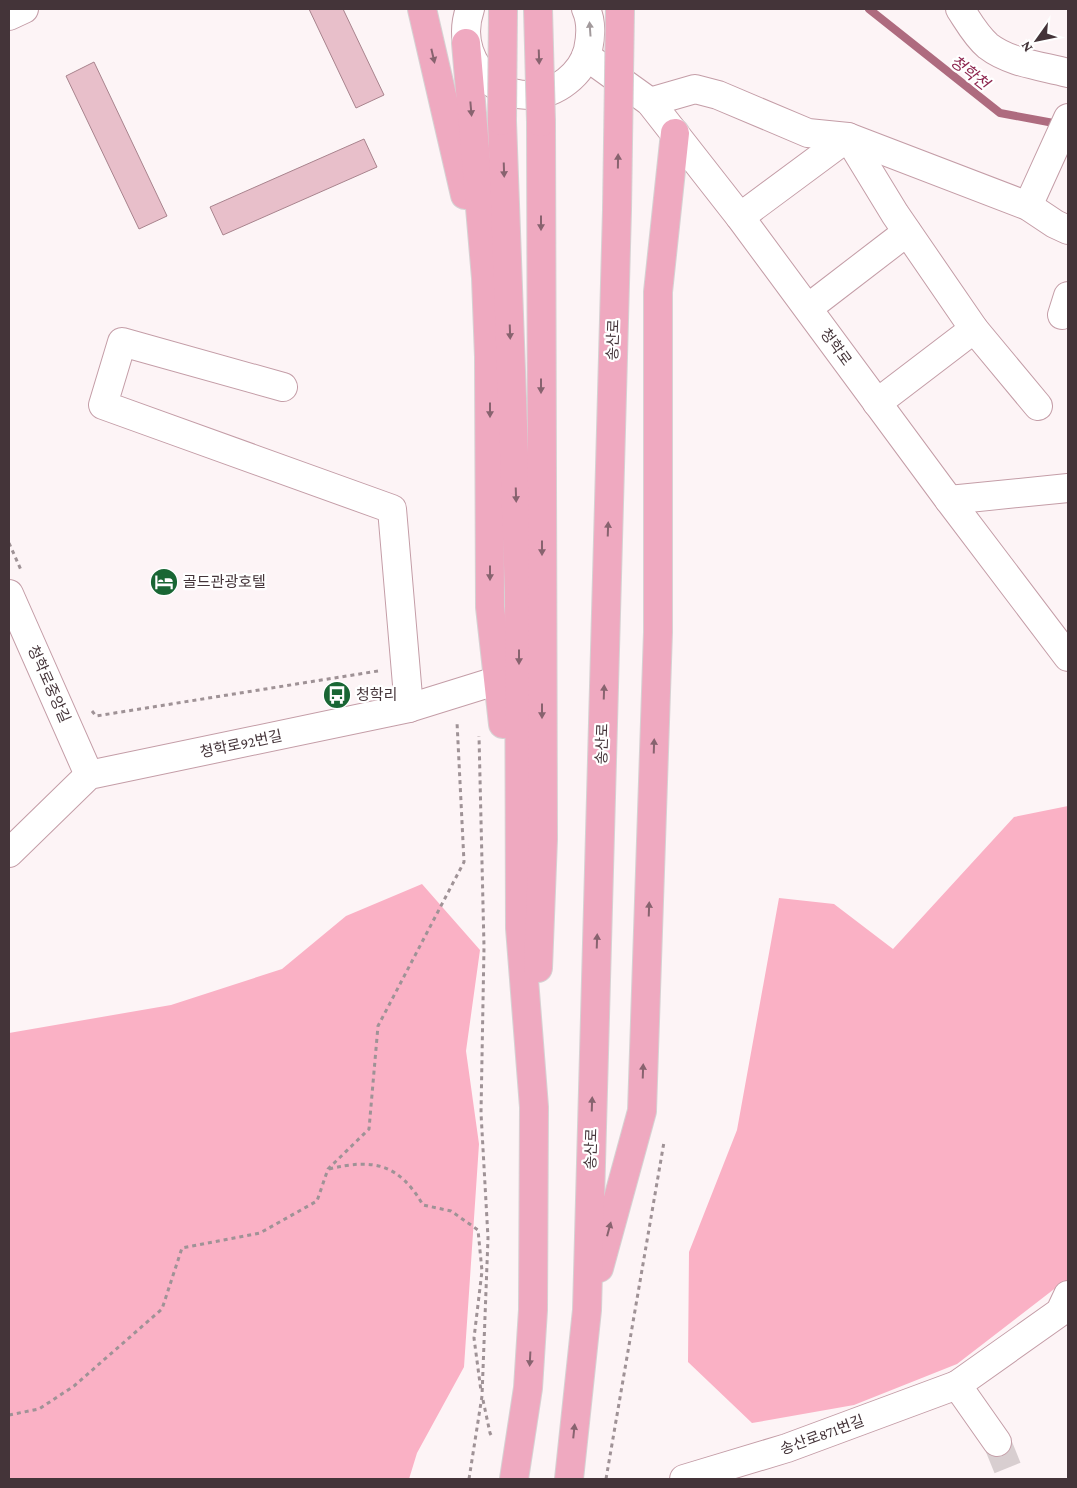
<svg xmlns="http://www.w3.org/2000/svg" width="1077" height="1488" viewBox="0 0 1077 1488" font-family="'Crimson Pro','Noto Sans KR',serif">
  <style>
    .green { fill: #fab1c5 }
    .lines { fill: none; stroke-linecap: round; stroke-linejoin: round }
    .stream { stroke: #ae6b7f; stroke-width: 8 }
    .building { fill: #e8bfca; stroke: #a8838d }
    .minor-tunnel { stroke: #d8ced0; stroke-width: 28; stroke-dasharray: 28 14; stroke-linecap: butt }
    .minor-casing { stroke: #c49da7; stroke-width: 30 }
    .major-casing { stroke: #d6d2d3; stroke-width: 30 }
    .path { stroke: #9f9296; stroke-width: 3; stroke-dasharray: 4 4; stroke-linecap: butt }
    .minor { stroke: #fff; stroke-width: 28 }
    .major { stroke: #efa9c0; stroke-width: 28 }
    .major-bridge-casing { stroke: #d6d2d3; stroke-width: 30; stroke-linecap: butt }
    .major-bridge { stroke: #efa9c0; stroke-width: 28 }
    .oneway { fill: #a29a9c }
    .oneway2 { fill: #88636f }
    .labels { text-anchor: middle; stroke-width: 4.5; stroke-linejoin: round; paint-order: stroke }
    .street-label { font-size: 15px; fill: #443439; stroke: #fff }
    .poi-label { font-size: 15px; fill: #443439; stroke: #fff; text-anchor: start }
    .water-label { font-size: 16px; font-style: italic; fill: #8e2750; stroke: #fff }
  </style>
  <rect width="100%" height="100%" fill="#fdf4f6"/>
  <g class="green">
    <path d="M1068,806V1282L1062,1283L957,1364L854,1405L752,1423L688,1362L689,1252L737,1130L779,898L834,904L893,949L1014,817Z"/>
    <path d="M422,884L480,950L466,1051L479,1144L464,1367L417,1453L409,1479H9V1033L171,1005L282,969L346,916Z"/>
  </g>
  <g class="lines">
    <path class="stream" d="M869,9L1000,113L1059,124"/>
  </g>
  <g class="building">
    <path d="M309,9H343L384,95L356,108Z"/>
    <path d="M94,62L167,216L139,229L66,76Z"/>
    <path d="M364,139L377,167L223,235L210,207Z"/>
  </g>
  <g class="lines">
    <path class="minor-tunnel" d="M997,1442L1012,1479"/>
    <defs>
      <g id="minor">
        <path d="M470,9C449,69 517,121 567,81C577,73 585,62 588,50C591,36 592,22 586,9"/>
        <path d="M960,9C968,21 976,36 988,46C1010,63 1042,66 1068,73"/>
        <path d="M9,16L24,9"/>
        <path d="M586,56L650,102L740,217L949,500L1068,657"/>
        <path d="M650,102L695,89L718,95L808,133L848,137L895,214L974,329L1038,406"/>
        <path d="M1028,206L1068,118"/>
        <path d="M740,217L848,137L1028,206L1055,224L1068,230"/>
        <path d="M808,308L907,232"/>
        <path d="M1062,315L1068,296"/>
        <path d="M283,387L122,342L103,405L392,509L409,708"/>
        <path d="M877,403L974,329"/>
        <path d="M949,500L1068,488"/>
        <path d="M9,594L89,775"/>
        <path d="M9,853L89,775L409,708L499,680"/>
        <path d="M957,1385L1060,1312L1068,1295"/>
        <path d="M684,1479L787,1448L957,1385L997,1442"/>
      </g>
      <g id="major">
        <path d="M422,9L465,195"/>
        <path d="M466,43L486,278L489,357L490,607L503,724"/>
        <path d="M502,121L519,592L520,928L534,1107L533,1310L528,1388L514,1479"/>
        <path d="M538,968L543,839L541,122"/>
        <path d="M599,1268L642,1111L658,632V292L675,133"/>
        <path d="M569,1479L587,1310L617,210"/>
      </g>
    </defs>
    <use href="#minor" class="minor-casing"/>
    <use href="#major" class="major-casing"/>
    <g class="path">
      <path d="M9,543L21,570"/>
      <path d="M92,711L96,716L378,671"/>
      <path d="M329,1169C374,1158 399,1164 423,1205L451,1211L478,1230L482,1271L474,1338L481,1391"/>
      <path d="M483,1400L490,1433L492,1437"/>
      <path d="M9,1415L39,1409L74,1386L162,1309L182,1248L260,1233L317,1201L328,1169L369,1129L378,1026L464,862L457,722"/>
      <path d="M469,1479L482,1396L488,1238L481,1113L484,947L479,736"/>
      <path d="M606,1479L664,1142"/>
    </g>
    <use href="#minor" class="minor"/>
    <use href="#major" class="major"/>
    <defs>
      <g id="major-bridge">
        <path d="M538,9L541,122"/>
        <path d="M502,121L503,9"/>
        <path d="M617,210L620,9"/>
      </g>
    </defs>
    <use href="#major-bridge" class="major-bridge-casing"/>
    <use href="#major-bridge" class="major-bridge"/>
  </g>
  <defs><path id="oneway-solid" d="M-6-.8H1V-3.2L6.5 0L1 3.2V.8H-6Z" transform="scale(1.25)"/></defs>
  <use class="oneway" href="#oneway-solid" transform="translate(590 29) rotate(-94)"/>
  <g class="oneway2">
    <use href="#oneway-solid" transform="translate(433 56) rotate(77)"/>
    <use href="#oneway-solid" transform="translate(539 57) rotate(88)"/>
    <use href="#oneway-solid" transform="translate(471 109) rotate(85)"/>
    <use href="#oneway-solid" transform="translate(618 161) rotate(-89)"/>
    <use href="#oneway-solid" transform="translate(504 170) rotate(88)"/>
    <use href="#oneway-solid" transform="translate(541 223) rotate(90)"/>
    <use href="#oneway-solid" transform="translate(510 332) rotate(88)"/>
    <use href="#oneway-solid" transform="translate(541 386) rotate(90)"/>
    <use href="#oneway-solid" transform="translate(490 410) rotate(90)"/>
    <use href="#oneway-solid" transform="translate(516 495) rotate(88)"/>
    <use href="#oneway-solid" transform="translate(608 529) rotate(-88)"/>
    <use href="#oneway-solid" transform="translate(542 548) rotate(90)"/>
    <use href="#oneway-solid" transform="translate(490 573) rotate(90)"/>
    <use href="#oneway-solid" transform="translate(519 657) rotate(90)"/>
    <use href="#oneway-solid" transform="translate(604 692) rotate(-88)"/>
    <use href="#oneway-solid" transform="translate(542 711) rotate(90)"/>
    <use href="#oneway-solid" transform="translate(654 746) rotate(-88)"/>
    <use href="#oneway-solid" transform="translate(649 909) rotate(-88)"/>
    <use href="#oneway-solid" transform="translate(597 941) rotate(-88)"/>
    <use href="#oneway-solid" transform="translate(643 1071) rotate(-88)"/>
    <use href="#oneway-solid" transform="translate(592 1104) rotate(-88)"/>
    <use href="#oneway-solid" transform="translate(609 1229) rotate(-75)"/>
    <use href="#oneway-solid" transform="translate(530 1359) rotate(93)"/>
    <use href="#oneway-solid" transform="translate(574 1431) rotate(-84)"/>
  </g>
  <defs>
    <symbol id="hotel-disc" viewBox="-11 -11 22 22"><circle r="9.5" fill="#196634" stroke="#fff"/><path d="M-6-4.5h1.5V1H6V5H4.5V3h-9V5H-6ZM-4 0a1.8 1.8 0 1 1 3.6 0ZM.5 0V-2.5h3Q6-2.5 6 0Z" fill="#fff"/></symbol>
    <symbol id="bus-disc" viewBox="-11 -11 22 22"><circle r="9.5" fill="#196634" stroke="#fff"/><path d="M-5-6H5V4H4V6H2V4H-2V6H-4V4H-5ZM-3.5-4V0h7V-4ZM-3.5 1.2v1.5H-2V1.2ZM2 1.2v1.5H3.5V1.2Z" fill="#fff"/></symbol>
  </defs>
  <g fill-rule="evenodd">
    <use href="#hotel-disc" x="148" y="566" width="32" height="32"/>
    <use href="#bus-disc" x="321" y="679" width="32" height="32"/>
  </g>
  <g class="labels">
    <g class="street-label">
      <text transform="translate(613 340) rotate(-88)" y="5">송산로</text>
      <text transform="translate(836 347) rotate(54)" y="5">청학로</text>
      <text transform="translate(49 684) rotate(66)" y="5">청학로중앙길</text>
      <text transform="translate(241 744) rotate(-12)" y="5">청학로92번길</text>
      <text transform="translate(602 744) rotate(-88)" y="5">송산로</text>
      <text transform="translate(591 1149) rotate(-88)" y="5">송산로</text>
      <text transform="translate(822 1435) rotate(-20)" y="5">송산로871번길</text>
    </g>
    <g class="poi-label">
      <text x="183" y="587">골드관광호텔</text>
      <text x="356" y="700">청학리</text>
    </g>
    <g class="water-label">
      <text transform="translate(970 72) rotate(38)" y="6">청학천</text>
    </g>
  </g>
  <rect width="1077" height="1488" fill="none" stroke="#443439" stroke-width="20"/>
  <g transform="translate(1037 40) rotate(237)" stroke="#ffffff" stroke-width="4" paint-order="stroke">
  <path d="M0-4L9 19L0 12L-9 19Z" fill="#443439"/>
  <text y="-8" font-size="14" font-weight="bold" text-anchor="middle" fill="#443439">N</text>
  </g>
</svg>
